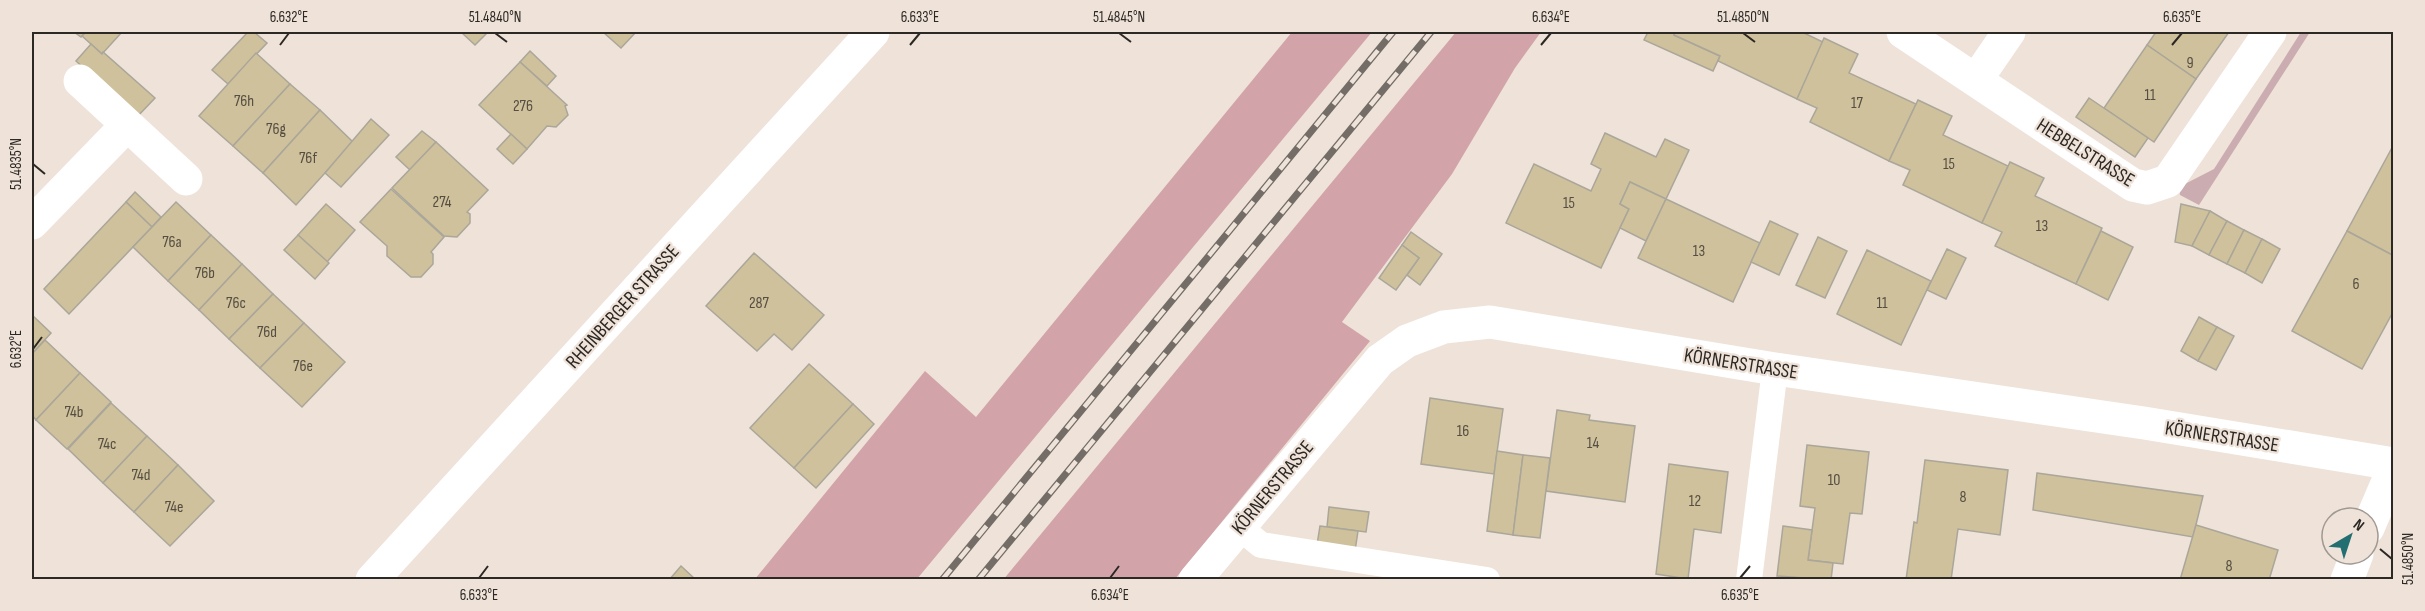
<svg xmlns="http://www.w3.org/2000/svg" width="2425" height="611" viewBox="0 0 2425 611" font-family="'Sofia Sans Condensed',sans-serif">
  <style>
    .green { fill: #cbadb1 }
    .forest { fill: #d2a4aa }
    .building { fill: #cfc19b; stroke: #aaa69a; stroke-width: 1.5 }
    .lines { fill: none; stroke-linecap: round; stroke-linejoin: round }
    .lane { stroke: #fff; stroke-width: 26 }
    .street { stroke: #fff; stroke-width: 33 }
    .secondary { stroke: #fff; stroke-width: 33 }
    .rail-casing { stroke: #746d67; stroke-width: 7 }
    .rail { stroke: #eee2d9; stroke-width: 4.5; stroke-dasharray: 14; stroke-linecap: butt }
    .ticks { fill: none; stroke: #2c2824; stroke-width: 2 }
    .labels { text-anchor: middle; stroke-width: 4.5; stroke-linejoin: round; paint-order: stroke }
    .number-label { font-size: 16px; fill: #554e42 }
    .street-label { font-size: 20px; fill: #2c2824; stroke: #eee2d9 }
    .neatline { fill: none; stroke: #2c2824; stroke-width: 2 }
    .ticks-label { font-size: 15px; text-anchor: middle; fill: #2c2824 }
  </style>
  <rect width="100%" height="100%" fill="#eee2d9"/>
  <path class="green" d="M2301,32H2310L2199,205L2180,195L2179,187L2214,169Z"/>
  <g class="forest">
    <path d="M1292,32H1372L917,579H755L925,371L976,417Z"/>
    <path d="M1456,32H1541L1515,68L1452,174L1342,322L1370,341L1175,579L1003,580Z"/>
  </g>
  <g class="building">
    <path d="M74,32H86L81,37Z"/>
    <path d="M86,32H122L102,54L82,36Z"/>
    <path d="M248,32H254L267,43L228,84L212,70Z"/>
    <path d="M461,32H488L475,45Z"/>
    <path d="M603,32H636L621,48Z"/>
    <path d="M1648,32H1675L1674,35L1720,56L1713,71L1644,40Z"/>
    <path d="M1675,32H1802L1823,42L1797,99L1718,61L1720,56L1674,35Z"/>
    <path d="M2156,32H2229L2196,79L2147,45Z"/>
    <path d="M1824,38L1858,54L1849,73L1916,104L1889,161L1810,122L1817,108L1797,99Z"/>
    <path d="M91,44L102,54L103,52L155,98L137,117L76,61Z"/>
    <path d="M2147,45L2196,79L2154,142L2104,108Z"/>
    <path d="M530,51L556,76L547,86L520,62Z"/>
    <path d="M256,53L290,84L233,146L199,116Z"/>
    <path d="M520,62L567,105L565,106L568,115L556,127L547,126L527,149L479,105Z"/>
    <path d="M290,84L320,110L263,173L233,146Z"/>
    <path d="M2089,98L2148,138L2135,157L2076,117Z"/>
    <path d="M1918,100L1952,116L1943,135L2008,166L1982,223L1903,185L1910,170L1889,161Z"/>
    <path d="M320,110L353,142L296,205L263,173Z"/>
    <path d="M371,119L389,135L341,187L325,173Z"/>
    <path d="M422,131L436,142L410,170L396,157Z"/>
    <path d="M1605,133L1656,157L1665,139L1689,150L1666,199L1630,182L1620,204L1629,209L1601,268L1506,223L1534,164L1591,191L1601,169L1591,164Z"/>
    <path d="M511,134L527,149L513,164L497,149Z"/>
    <path d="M436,142L488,190L467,212L470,214V223L457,237L444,236L392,188Z"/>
    <path d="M2394,144V256L2347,231Z"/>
    <path d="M2010,162L2044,178L2035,196L2102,228L2076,284L1995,246L2002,232L1982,223Z"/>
    <path d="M1630,182L1666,199L1646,241L1620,228L1629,209L1620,204Z"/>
    <path d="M391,189L444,237L431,252L433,254V264L421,277H411L387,256V246L360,222Z"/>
    <path d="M135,192L161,217L152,227L126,202Z"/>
    <path d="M1666,199L1760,243L1733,302L1638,258Z"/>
    <path d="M126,202L152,227L69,314L44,289Z"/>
    <path d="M176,202L211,235L168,281L133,247Z"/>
    <path d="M326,204L355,230L327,262L298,235Z"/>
    <path d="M2181,204L2210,211L2192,246L2175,242Z"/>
    <path d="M2210,211L2227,221L2209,255L2192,246Z"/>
    <path d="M1770,221L1798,234L1779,275L1751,262Z"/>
    <path d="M2227,221L2244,230L2227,264L2209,255Z"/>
    <path d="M2244,230L2262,239L2245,273L2227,264Z"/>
    <path d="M2101,231L2133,247L2108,300L2076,284Z"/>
    <path d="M2347,231L2394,256V310L2362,369L2292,331Z"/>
    <path d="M1411,232L1442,254L1420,285L1407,275L1419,258L1402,245Z"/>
    <path d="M211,235L242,264L199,310L168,281Z"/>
    <path d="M298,235L329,263L315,279L284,250Z"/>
    <path d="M1818,237L1847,251L1825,298L1796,285Z"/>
    <path d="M2262,239L2280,249L2262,283L2245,273Z"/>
    <path d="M1402,245L1419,258L1396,290L1379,278Z"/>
    <path d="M1947,249L1966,258L1946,299L1927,290Z"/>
    <path d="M1867,250L1931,281L1901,345L1837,314Z"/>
    <path d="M754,253L824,315L792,350L774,334L757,351L706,306Z"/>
    <path d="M242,264L273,294L229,339L199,310Z"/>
    <path d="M273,294L304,323L260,368L229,339Z"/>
    <path d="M32,315L51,333L32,354Z"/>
    <path d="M2199,317L2217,327L2198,361L2181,351Z"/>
    <path d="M304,323L345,362L302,407L260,368Z"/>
    <path d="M2217,327L2234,336L2216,370L2198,361Z"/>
    <path d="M45,340L80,373L36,420L32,415V354Z"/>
    <path d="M809,364L853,404L794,468L750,428Z"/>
    <path d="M80,373L111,402L67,449L36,420Z"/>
    <path d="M1430,398L1503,409L1494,474L1421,464Z"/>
    <path d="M111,403L147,436L103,483L68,449Z"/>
    <path d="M853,404L874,424L816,488L794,468Z"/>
    <path d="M1557,410L1590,415L1589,420L1635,426L1625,502L1546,491Z"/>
    <path d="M147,436L178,465L134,512L103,483Z"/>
    <path d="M1807,445L1869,452L1862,514L1850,513L1843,564L1808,560L1815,508L1800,506Z"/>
    <path d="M1497,451L1523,455L1513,535L1487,531Z"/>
    <path d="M1523,455L1550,458L1540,538L1513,535Z"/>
    <path d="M1925,460L2008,470L2000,535L1958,529L1951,580H1906L1914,522L1917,523Z"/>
    <path d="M1669,464L1728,472L1721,533L1694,529L1688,579L1656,574Z"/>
    <path d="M178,465L214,501L170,546L134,512Z"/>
    <path d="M2037,473L2203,496L2193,537L2033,510Z"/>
    <path d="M1329,507L1369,512L1366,532L1327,527Z"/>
    <path d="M2196,525L2278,550L2269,580H2180Z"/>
    <path d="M1320,526L1358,531L1355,551L1317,545Z"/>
    <path d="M1783,526L1812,530L1808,560L1833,563L1831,580L1777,576Z"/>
    <path d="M681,566L696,580H669Z"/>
  </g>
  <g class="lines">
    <g class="lane">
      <path d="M1239,527L1261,545L1487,580"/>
      <path d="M1749,580L1775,369"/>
    </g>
    <g class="street">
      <path d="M1903,32L2133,185L2147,188L2168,181L2270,32"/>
      <path d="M1976,80L2009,32"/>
      <path d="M80,81L186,179"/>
      <path d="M32,223L127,125"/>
      <path d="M2368,528L2394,467"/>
      <path d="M1195,580L1380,360L1407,341L1444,327L1490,322L1775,369L2144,423L2394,464"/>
      <path d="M2347,580L2357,554"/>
    </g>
    <path class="secondary" d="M372,580L873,32"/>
    <defs>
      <g id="rail">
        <path d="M942,580L1393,32"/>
        <path d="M978,580L1431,32"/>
      </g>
    </defs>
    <use href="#rail" class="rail-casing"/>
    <use href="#rail" class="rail"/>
  </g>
  <path class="ticks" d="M495,33L507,42M1119,33L1131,42M1743,33L1755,42M280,45L289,33M910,45L920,33M1541,45L1551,33M2172,45L2182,33M33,164L45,174M33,349L42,337M2380,549L2392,559M479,578L488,566M1110,578L1119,566M1740,578L1750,566"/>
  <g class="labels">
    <g class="number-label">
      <text x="2190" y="68">9</text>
      <text x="2150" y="100">11</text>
      <text x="244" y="106">76h</text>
      <text x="1857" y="108">17</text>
      <text x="523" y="111">276</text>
      <text x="276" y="134">76g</text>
      <text x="308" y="163">76f</text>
      <text x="1949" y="169">15</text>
      <text x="442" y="207">274</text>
      <text x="1569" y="208">15</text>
      <text x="2042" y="231">13</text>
      <text x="172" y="247">76a</text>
      <text x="1699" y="256">13</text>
      <text x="205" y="278">76b</text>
      <text x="2356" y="289">6</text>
      <text x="236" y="308">76c</text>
      <text x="759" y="308">287</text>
      <text x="1882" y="308">11</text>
      <text x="267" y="337">76d</text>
      <text x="303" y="371">76e</text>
      <text x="74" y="417">74b</text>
      <text x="1463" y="436">16</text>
      <text x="1593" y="448">14</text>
      <text x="107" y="449">74c</text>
      <text x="141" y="480">74d</text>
      <text x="1834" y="485">10</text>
      <text x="1963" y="502">8</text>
      <text x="1695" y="506">12</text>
      <text x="174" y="512">74e</text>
      <text x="2229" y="571">8</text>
    </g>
    <g class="street-label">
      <text transform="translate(2086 152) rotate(32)" y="7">HEBBELSTRASSE</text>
      <text transform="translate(622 306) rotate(-48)" y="7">RHEINBERGER STRASSE</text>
      <text transform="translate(1741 363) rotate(9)" y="7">KÖRNERSTRASSE</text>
      <text transform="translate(2222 436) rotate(9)" y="7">KÖRNERSTRASSE</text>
      <text transform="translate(1272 487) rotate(-50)" y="7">KÖRNERSTRASSE</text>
    </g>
  </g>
  <rect width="2425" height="611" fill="none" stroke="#eee2d9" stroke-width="66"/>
  <g transform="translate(2350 536) rotate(39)"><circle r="28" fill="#eee2d9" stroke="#a09891" stroke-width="1.5"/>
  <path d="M0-4.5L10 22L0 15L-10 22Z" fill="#236e71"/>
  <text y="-9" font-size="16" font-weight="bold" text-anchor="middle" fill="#2c2824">N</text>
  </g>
  <rect x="33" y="33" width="2359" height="545" class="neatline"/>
  <g class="ticks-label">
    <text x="289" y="22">6.632°E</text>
    <text x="495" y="22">51.4840°N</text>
    <text x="920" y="22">6.633°E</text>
    <text x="1119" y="22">51.4845°N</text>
    <text x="1551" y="22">6.634°E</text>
    <text x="1743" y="22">51.4850°N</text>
    <text x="2182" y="22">6.635°E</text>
    <text transform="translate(16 164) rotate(-90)" y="5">51.4835°N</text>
    <text transform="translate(16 349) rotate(-90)" y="5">6.632°E</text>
    <text transform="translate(2408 559) rotate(-90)" y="5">51.4850°N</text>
    <text x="479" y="600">6.633°E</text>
    <text x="1110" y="600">6.634°E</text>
    <text x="1740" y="600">6.635°E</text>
  </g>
</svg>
